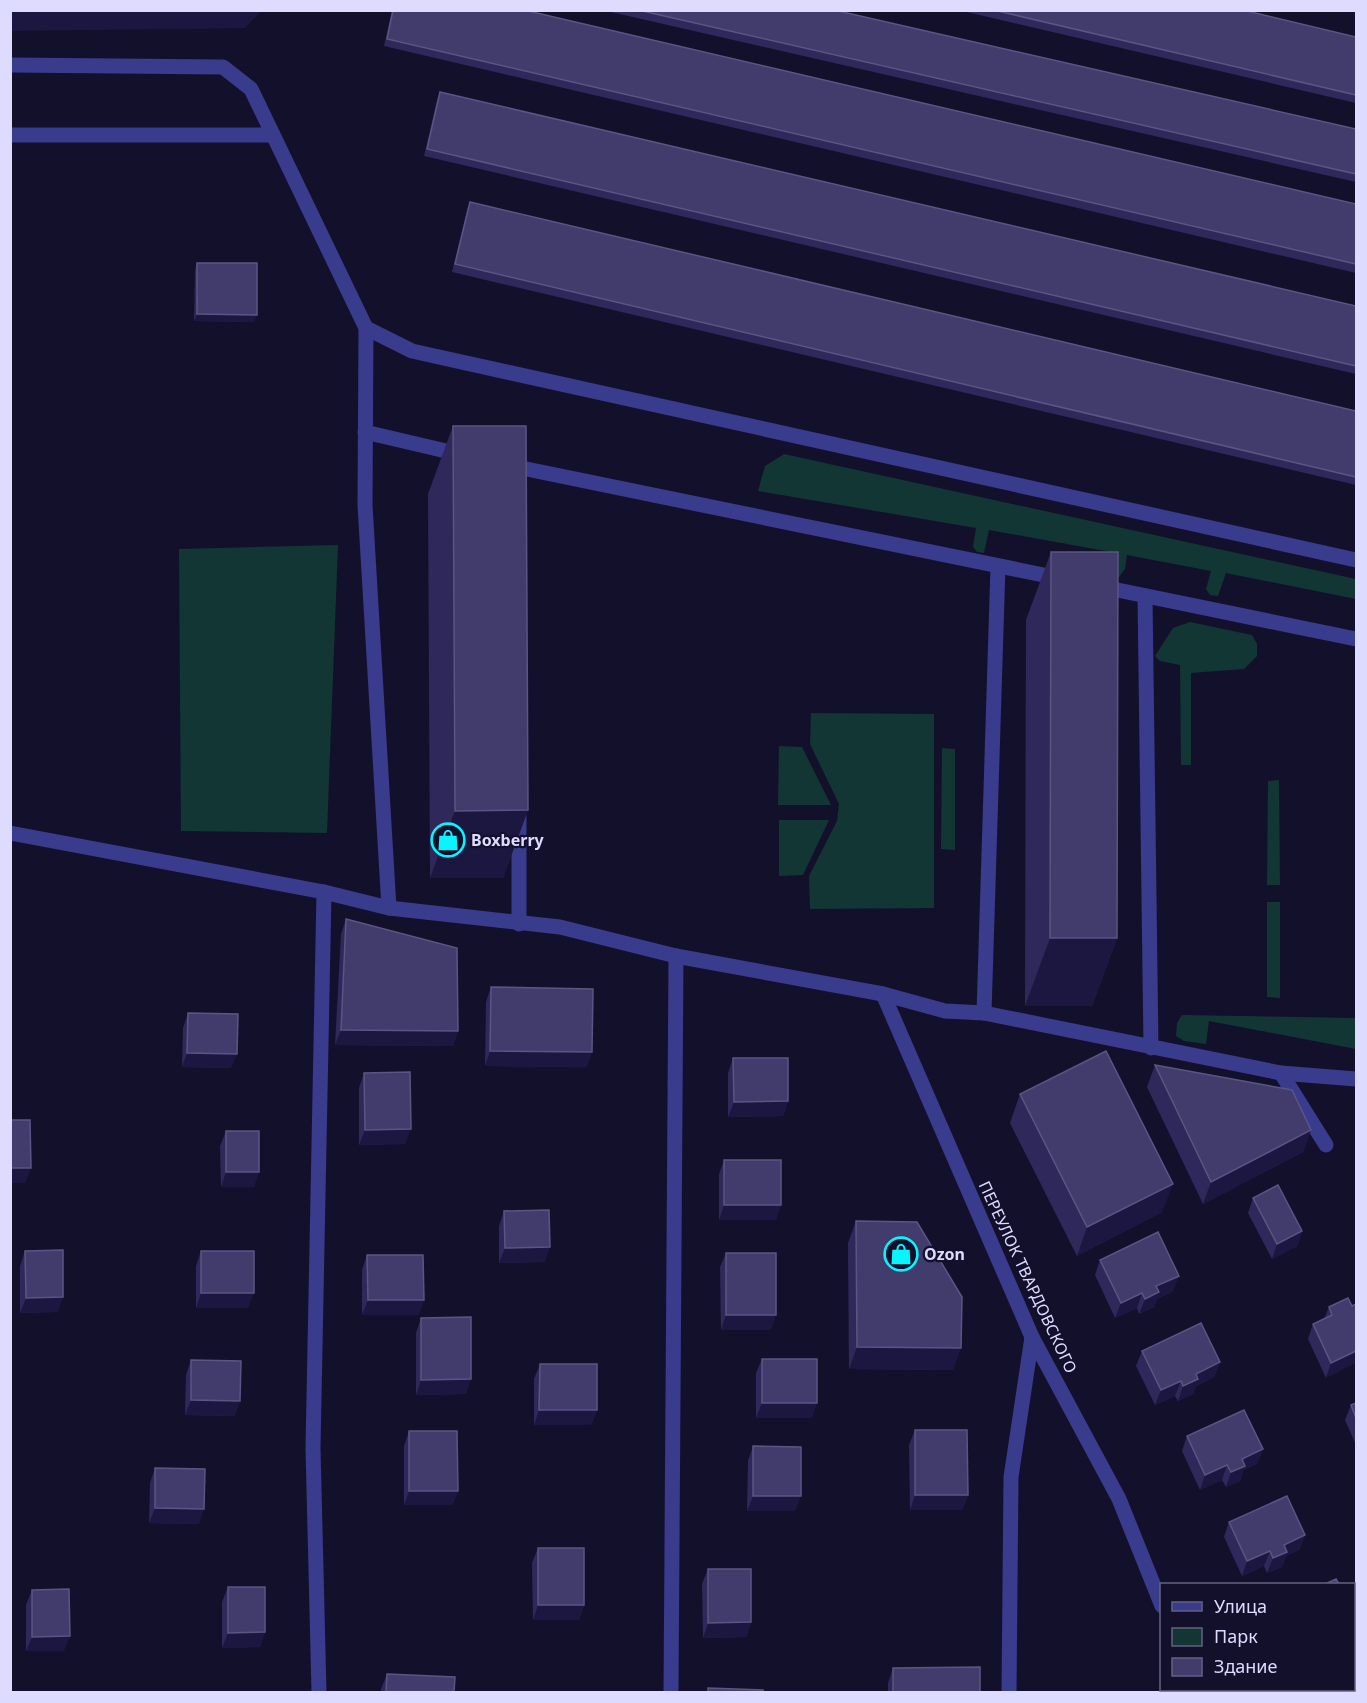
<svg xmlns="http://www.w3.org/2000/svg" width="1367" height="1703" viewBox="0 0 1367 1703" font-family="'Noto Sans',sans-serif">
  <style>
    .green { fill: #123633 }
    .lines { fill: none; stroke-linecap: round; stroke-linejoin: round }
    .lane { stroke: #393b8d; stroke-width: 15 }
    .street { stroke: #393b8d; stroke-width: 15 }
    .wall { fill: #2f285a }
    .shaded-wall { fill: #1c1740 }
    .building { fill: #423c6c; stroke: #5a5583; stroke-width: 1.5 }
    .labels { text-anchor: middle; stroke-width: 4.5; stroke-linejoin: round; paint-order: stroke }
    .poi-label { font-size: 16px; font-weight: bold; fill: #dddbff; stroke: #13102c; text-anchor: start }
    .street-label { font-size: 16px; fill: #dddbff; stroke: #13102c }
  </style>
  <rect width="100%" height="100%" fill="#13102c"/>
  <g class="green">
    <path d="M784,454L1356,579V599L1226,573L1218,596L1210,595L1206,589L1211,571L1127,555L1125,569L1119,577L1112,578L1111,552L989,530L984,553L977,552L973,547L976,528L758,491L765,466Z"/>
    <path d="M338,545L327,833L181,831L179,549Z"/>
    <path d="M1190,622L1252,635L1257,644V656L1244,669L1191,673V765H1181L1180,665L1160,661L1155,656L1173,628Z"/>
    <path d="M1356,669V1049L1209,1021L1206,1044L1184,1041L1176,1036L1177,1023L1182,1015L1355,1018Z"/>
    <path d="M811,713L934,714V908L810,909L809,876L837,821L839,804L810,744Z"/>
    <path d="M779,746L802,747L831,805H778Z"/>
    <path d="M942,748L955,749V850L941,849Z"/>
    <path d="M1279,780L1280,885H1267L1268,781Z"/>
    <path d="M779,820H829L803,875L779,876Z"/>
    <path d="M1267,902H1280V998L1267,997Z"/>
  </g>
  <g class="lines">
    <g class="lane">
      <path d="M10,135H273"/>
      <path d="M366,328L365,505L389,908"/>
      <path d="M365,432L463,455"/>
      <path d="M507,465L1063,579"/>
      <path d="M1098,586L1356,639"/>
      <path d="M1145,596L1151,1048"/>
      <path d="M519,924V816"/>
      <path d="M883,994L1032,1337L1119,1499L1162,1606"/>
      <path d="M984,1013L998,566"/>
      <path d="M1281,1073L1326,1145"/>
      <path d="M1206,1690L1208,1692"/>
      <path d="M1009,1692L1011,1477L1032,1337"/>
    </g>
    <g class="street">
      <path d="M10,65L223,67L251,89L366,328L412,351L1356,560"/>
      <path d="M10,833L324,892L389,908L560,927L676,956L883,994L945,1011L984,1013L1281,1073L1356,1079"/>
      <path d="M319,1692L313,1448L324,892"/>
      <path d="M671,1692L676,956"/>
    </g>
  </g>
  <g class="wall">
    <path d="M392,10H524L1356,204V273L384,46Z"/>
    <path d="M602,10H834L1356,129V182Z"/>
    <path d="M958,10H1243L1356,37V103Z"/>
    <path d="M440,92L1356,306V374L424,156L437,100Z"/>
    <path d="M470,202L1356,411V485L452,272L467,210Z"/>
    <path d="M197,263L254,322L194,321L195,270Z"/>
    <path d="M453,426L528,810L503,878H430L428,494Z"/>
    <path d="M1051,552L1117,938L1092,1006H1025L1026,620Z"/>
    <path d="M346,919L458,1031L453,1046L335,1045L341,934Z"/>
    <path d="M491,987L587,1067L485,1066L486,1002Z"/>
    <path d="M188,1013L231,1068L182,1067L183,1028Z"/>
    <path d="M733,1058L788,1101L783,1116L728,1117V1073Z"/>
    <path d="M1155,1065L1311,1130L1303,1152L1203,1204L1147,1087Z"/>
    <path d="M364,1073L405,1144L359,1145V1088Z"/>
    <path d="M1020,1094L1162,1212L1077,1256L1010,1123Z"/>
    <path d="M226,1131L254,1187H221L220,1146Z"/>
    <path d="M724,1160L776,1220H719V1174Z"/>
    <path d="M1253,1198L1302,1231L1297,1246L1272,1259L1248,1213Z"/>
    <path d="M504,1211L545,1262L499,1263V1226Z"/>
    <path d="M856,1221L953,1370L849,1369L848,1243Z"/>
    <path d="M25,1251L58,1312L20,1313V1266Z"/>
    <path d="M201,1251L248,1308H196V1266Z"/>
    <path d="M726,1253L771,1330H721L720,1267Z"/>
    <path d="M367,1255L424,1300L418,1315H362V1270Z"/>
    <path d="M1100,1260L1173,1291L1157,1299L1154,1307L1139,1314L1137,1308L1115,1318L1095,1275Z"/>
    <path d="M1356,1304L1326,1378L1308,1339L1313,1324L1324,1319L1329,1307L1352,1306Z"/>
    <path d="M421,1318L466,1394L416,1395V1333Z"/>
    <path d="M1142,1351L1220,1362L1214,1377L1196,1386L1193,1394L1178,1401L1175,1396L1155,1405L1136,1366Z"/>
    <path d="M762,1359L812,1418H756V1373Z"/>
    <path d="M191,1360L235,1416L185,1415L186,1375Z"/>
    <path d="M540,1364L597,1410L591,1425H534V1379Z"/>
    <path d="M1356,1403V1445L1345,1420L1351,1405Z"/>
    <path d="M915,1430L968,1495L962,1510H910L909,1445Z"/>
    <path d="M409,1431L458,1491L452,1505H404V1446Z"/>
    <path d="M1187,1436L1263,1449L1257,1464L1243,1470L1240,1481L1226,1487L1222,1480L1200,1490L1182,1451Z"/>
    <path d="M753,1446L795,1511H747L748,1461Z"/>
    <path d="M155,1468L199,1524L149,1523L150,1483Z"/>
    <path d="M1229,1522L1305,1535L1299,1550L1286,1556L1282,1567L1267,1573L1264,1566L1242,1576L1224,1537Z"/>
    <path d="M538,1548L584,1605L579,1620H533L532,1563Z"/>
    <path d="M708,1569L751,1622L746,1637L703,1638L702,1584Z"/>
    <path d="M228,1587L265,1632L260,1647L222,1648V1602Z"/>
    <path d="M32,1590L64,1651H26V1605Z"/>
    <path d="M893,1668L980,1692H888V1683Z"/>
    <path d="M387,1674L454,1692H381V1689Z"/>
  </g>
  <g class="shaded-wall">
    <path d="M10,10H262L245,28L10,31Z"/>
    <path d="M197,314L257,315L254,322L194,321Z"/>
    <path d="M528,810L503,878H430L455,811Z"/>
    <path d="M1050,938H1117L1092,1006H1025Z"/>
    <path d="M341,1030L458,1031L453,1046L335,1045Z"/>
    <path d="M490,1051L592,1052L587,1067L485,1066Z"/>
    <path d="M187,1053L237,1054L231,1068L182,1067Z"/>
    <path d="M788,1101L783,1116L728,1117L734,1102Z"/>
    <path d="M411,1129L405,1144L359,1145L365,1130Z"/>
    <path d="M1311,1130L1303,1152L1203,1204L1211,1182Z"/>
    <path d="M10,1168H31L25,1183H10Z"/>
    <path d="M226,1172H259L254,1187H221Z"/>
    <path d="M1173,1184L1162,1212L1077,1256L1087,1227Z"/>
    <path d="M724,1205H781L776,1220H719Z"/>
    <path d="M1302,1231L1297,1246L1272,1259L1277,1244Z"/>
    <path d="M550,1247L545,1262L499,1263L505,1248Z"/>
    <path d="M1179,1276L1173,1291L1157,1299L1154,1307L1139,1314L1145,1299L1156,1286Z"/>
    <path d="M201,1293H254L248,1308H196Z"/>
    <path d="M1142,1293L1137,1308L1115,1318L1121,1303Z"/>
    <path d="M63,1297L58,1312L20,1313L26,1298Z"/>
    <path d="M368,1300H424L418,1315H362Z"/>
    <path d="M726,1315H776L771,1330H721Z"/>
    <path d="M857,1347L961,1348L953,1370L849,1369Z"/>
    <path d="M1356,1351V1363L1326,1378L1331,1363Z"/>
    <path d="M1220,1362L1214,1377L1196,1386L1193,1394L1178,1401L1183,1386L1196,1374Z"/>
    <path d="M471,1379L466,1394L416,1395L421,1380Z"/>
    <path d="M1181,1381L1175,1396L1155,1405L1161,1390Z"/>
    <path d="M191,1400L240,1401L235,1416L185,1415Z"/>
    <path d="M762,1403H817L812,1418H756Z"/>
    <path d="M539,1410H597L591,1425H534Z"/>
    <path d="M1263,1449L1257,1464L1243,1470L1240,1481L1226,1487L1231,1472L1242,1459Z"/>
    <path d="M1227,1465L1222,1480L1200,1490L1205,1475Z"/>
    <path d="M409,1491H458L452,1505H404Z"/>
    <path d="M915,1495H968L962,1510H910Z"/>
    <path d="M753,1496H801L795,1511H747Z"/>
    <path d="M155,1508L204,1509L199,1524L149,1523Z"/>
    <path d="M1305,1535L1299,1550L1286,1556L1282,1567L1267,1573L1273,1558L1284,1545Z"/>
    <path d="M1270,1551L1264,1566L1242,1576L1247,1561Z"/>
    <path d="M538,1605H584L579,1620H533Z"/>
    <path d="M751,1622L746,1637L703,1638L708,1623Z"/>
    <path d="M265,1632L260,1647L222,1648L228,1633Z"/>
    <path d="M70,1636L64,1651H26L32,1637Z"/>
  </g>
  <g class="building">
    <path d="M393,10H524L1356,204V264L387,39Z"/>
    <path d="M638,10H834L1356,129V174Z"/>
    <path d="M993,10H1243L1356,37V95Z"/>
    <path d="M440,92L1356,306V366L427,149Z"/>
    <path d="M470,202L1356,411V477L455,264Z"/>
    <path d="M197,263H257V315L197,314Z"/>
    <path d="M453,426H526L528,810L455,811Z"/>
    <path d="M1051,552H1118L1117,938H1050Z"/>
    <path d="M346,919L457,948L458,1031L341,1030Z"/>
    <path d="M491,987L593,989L592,1052L490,1051Z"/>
    <path d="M188,1013L238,1014L237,1054L187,1053Z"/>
    <path d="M1106,1051L1173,1184L1087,1227L1020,1094Z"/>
    <path d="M733,1058H788V1101L734,1102Z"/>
    <path d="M1155,1065L1292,1090L1311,1130L1211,1182Z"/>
    <path d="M410,1072L411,1129L365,1130L364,1073Z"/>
    <path d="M10,1120H30L31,1168H10Z"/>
    <rect x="226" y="1131" width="33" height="41"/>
    <rect x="724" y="1160" width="57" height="45"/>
    <path d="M1278,1185L1302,1231L1277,1244L1253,1198Z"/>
    <path d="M549,1210L550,1247L505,1248L504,1211Z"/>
    <path d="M856,1221L917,1222L962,1297L961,1348L857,1347Z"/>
    <path d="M1158,1232L1179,1276L1156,1286L1159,1292L1145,1299L1142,1293L1121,1303L1100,1260Z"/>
    <path d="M63,1250V1297L26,1298L25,1251Z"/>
    <rect x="201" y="1251" width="53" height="42"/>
    <rect x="726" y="1253" width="50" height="62"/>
    <path d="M367,1255H423L424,1300H368Z"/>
    <path d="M1348,1298L1352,1306L1356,1304V1351L1331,1363L1313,1324L1332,1315L1329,1307Z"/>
    <path d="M471,1317V1379L421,1380V1318Z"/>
    <path d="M1201,1323L1220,1362L1196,1374L1198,1379L1183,1386L1181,1381L1161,1390L1142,1351Z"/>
    <rect x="762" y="1359" width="55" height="44"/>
    <path d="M191,1360L241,1361L240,1401L191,1400Z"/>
    <path d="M540,1364H597V1410H539Z"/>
    <path d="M1356,1403V1418L1351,1405Z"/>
    <path d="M1244,1410L1263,1449L1242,1459L1245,1466L1231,1472L1227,1465L1205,1475L1187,1436Z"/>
    <path d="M915,1430H967L968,1495H915Z"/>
    <path d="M409,1431H457L458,1491H409Z"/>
    <path d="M753,1446L801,1447V1496H753Z"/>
    <path d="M155,1468L205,1469L204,1509L155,1508Z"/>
    <path d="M1287,1496L1305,1535L1284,1545L1287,1552L1273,1558L1270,1551L1247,1561L1229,1522Z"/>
    <rect x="538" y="1548" width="46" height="57"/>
    <path d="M708,1569H751V1622L708,1623Z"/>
    <path d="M1336,1579L1339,1584H1325Z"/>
    <path d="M228,1587H265V1632L228,1633Z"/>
    <path d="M69,1589L70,1636L32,1637V1590Z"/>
    <path d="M980,1667V1692H893V1668Z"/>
    <path d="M387,1674L455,1677L454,1692H386Z"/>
    <path d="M708,1688L763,1690V1692H708Z"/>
  </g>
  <defs>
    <symbol id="shop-ring" viewBox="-11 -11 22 22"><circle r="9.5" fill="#13102c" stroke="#07f5ff" stroke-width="1.5"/><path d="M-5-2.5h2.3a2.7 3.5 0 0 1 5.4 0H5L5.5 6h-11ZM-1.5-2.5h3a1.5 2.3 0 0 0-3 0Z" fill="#07f5ff"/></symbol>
  </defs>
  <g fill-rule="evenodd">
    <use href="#shop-ring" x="429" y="821" width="38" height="38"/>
    <use href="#shop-ring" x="882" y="1235" width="38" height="38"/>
  </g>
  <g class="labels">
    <g class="poi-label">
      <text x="471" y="846">Boxberry</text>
      <text x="924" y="1260">Ozon</text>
    </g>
    <g class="street-label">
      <text transform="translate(1028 1277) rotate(65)" y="6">ПЕРЕУЛОК ТВАРДОВСКОГО</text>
    </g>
  </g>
  <rect width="1367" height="1703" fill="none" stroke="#dddbff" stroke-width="24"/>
  <rect x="1160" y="1583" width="195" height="108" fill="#13102c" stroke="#646180" stroke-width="1.5"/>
  <rect x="1172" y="1602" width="30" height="9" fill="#393b8d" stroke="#646180" stroke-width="1.5"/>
  <text x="1214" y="1613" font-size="18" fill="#dddbff">Улица</text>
  <rect x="1172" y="1628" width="30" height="18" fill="#123633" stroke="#646180" stroke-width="1.5"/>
  <text x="1214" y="1643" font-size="18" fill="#dddbff">Парк</text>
  <rect x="1172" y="1658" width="30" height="18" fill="#423c6c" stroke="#646180" stroke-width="1.5"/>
  <text x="1214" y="1673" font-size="18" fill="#dddbff">Здание</text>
</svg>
